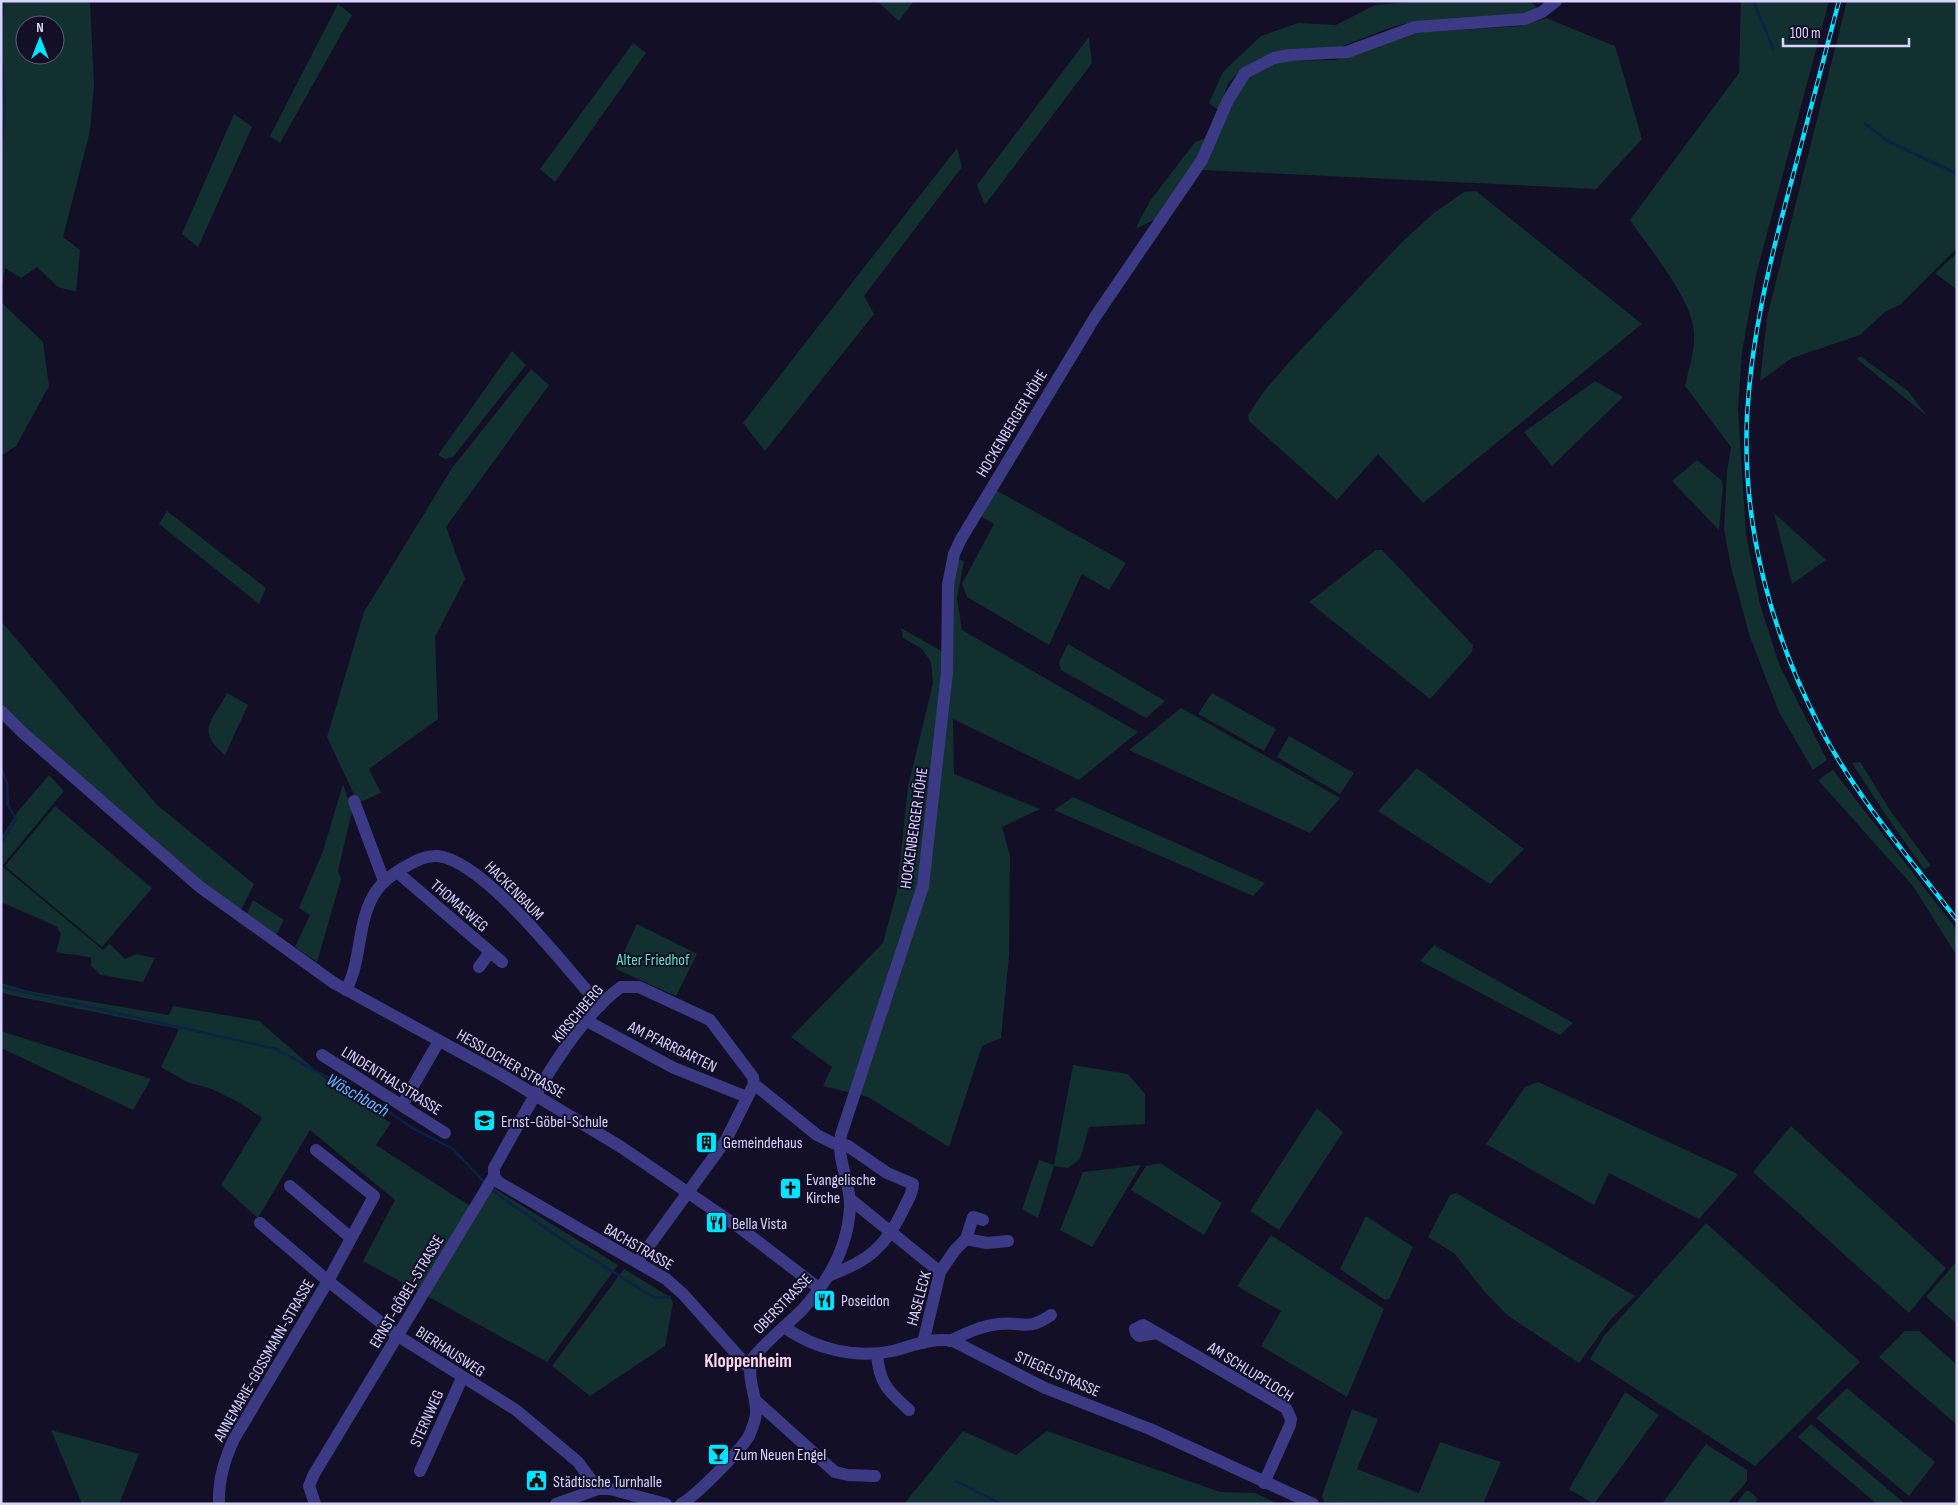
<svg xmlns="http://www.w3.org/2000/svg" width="1958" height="1505" viewBox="0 0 1958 1505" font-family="'Sofia Sans Condensed',sans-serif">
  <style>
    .green { fill: #12302f; fill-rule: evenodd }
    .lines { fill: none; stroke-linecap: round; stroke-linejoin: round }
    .stream { stroke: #0c2248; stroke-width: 2.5 }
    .minor { stroke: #3d3a85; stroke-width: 12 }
    .rail-casing { stroke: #00e5ff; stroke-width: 4.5 }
    .rail { stroke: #130f26; stroke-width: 2.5; stroke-dasharray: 8; stroke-linecap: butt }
    .labels { text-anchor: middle; stroke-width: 4; stroke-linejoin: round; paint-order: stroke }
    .street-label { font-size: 16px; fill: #d9d4ff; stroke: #130f26 }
    .park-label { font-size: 16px; fill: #5fe0c0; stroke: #130f26 }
    .poi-label { font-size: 16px; fill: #d9d4ff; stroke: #130f26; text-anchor: start }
    .water-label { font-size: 18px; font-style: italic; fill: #62b6ff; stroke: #130f26 }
    .quarter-label { font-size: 19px; font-weight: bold; fill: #ffd6f0; stroke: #130f26 }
  </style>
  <rect width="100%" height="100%" fill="#130f26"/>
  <g class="green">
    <path d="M1,1H90L94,85L90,131L63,237L80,250L76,292L58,287L37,267L21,278L5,268L1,290ZM25,25H55V55H25Z"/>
    <path d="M877,1H914L899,21Z"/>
    <path d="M1422,1H1530L1538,9L1522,15L1417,21L1395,26L1337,48L1241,69L1228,84L1218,110L1209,103L1223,72L1261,36L1298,23L1336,25L1375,5Z"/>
    <path d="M1741,1H1829L1756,275L1742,352L1738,409L1746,535L1760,604L1779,664L1827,760L1813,770L1779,712L1750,637L1731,567L1724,529L1727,472L1731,447L1685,386C1689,368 1695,351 1694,333C1693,300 1649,248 1630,220L1739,73Z"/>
    <path d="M1847,1H1957V248L1900,305L1886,311L1860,335L1792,358L1760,381L1767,317Z"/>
    <path d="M338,4L352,15L280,143L270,136Z"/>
    <path d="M1546,18L1615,46L1642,139L1596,189L1203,170L1240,87L1252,74L1280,61L1336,60L1409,33L1521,26Z"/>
    <path d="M1089,37L1092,63L985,205L977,185Z"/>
    <path d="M633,43L646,53L555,182L540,169Z"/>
    <path d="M234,114L252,127L198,247L182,234Z"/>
    <path d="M1206,138L1191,170L1158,218L1135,229L1150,201L1195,142Z"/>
    <path d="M957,148L962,167L864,296L874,314L765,451L743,423Z"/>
    <path d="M1476,191L1642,324L1423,503L1378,454L1337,500L1249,421L1248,415L1265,390L1291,360L1403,241L1434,213L1464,192Z"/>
    <path d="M1957,253V290L1935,273Z"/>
    <path d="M1,302L43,342L49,386L16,446L1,456Z"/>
    <path d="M512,351L526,365L453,457L445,459L438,455Z"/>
    <path d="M1860,356L1908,391L1927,416L1857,359Z"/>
    <path d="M531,369L549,385L446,527L465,579L435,637L438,719L369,769L381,793L358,803L327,737L364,612L452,468Z"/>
    <path d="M1595,381L1623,397L1552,466L1524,432Z"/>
    <path d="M1697,460L1721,480L1723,485L1719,530L1672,481Z"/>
    <path d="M996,490L1126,563L1109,590L1082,574L1049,645L967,597L962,584L994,524L979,515Z"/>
    <path d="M167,511L266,588L259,604L159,524Z"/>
    <path d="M1774,513L1826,560L1792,584Z"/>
    <path d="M1376,550H1382L1473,645L1472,652L1430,699L1309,602Z"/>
    <path d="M958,559L964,561L957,598L962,630L1138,732L1079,780L953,719L954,774L1040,809L1002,827L1010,856L1009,956L1001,1038L982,1046L949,1147L868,1097L823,1086L832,1067L791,1037L883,943L897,891L908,787L933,683L931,662L922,649L903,638L901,628L952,657V594Z"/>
    <path d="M1,621L157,805L254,884L240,912L188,872L34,738L1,703Z"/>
    <path d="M1068,644L1165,701L1146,718L1061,670L1059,662Z"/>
    <path d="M227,693L248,705L225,755C195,729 213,721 227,693Z"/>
    <path d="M1212,693L1276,729L1264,751L1198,714Z"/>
    <path d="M1181,708L1340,798L1310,833L1129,750Z"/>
    <path d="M1289,736L1354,773L1340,794L1277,757Z"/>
    <path d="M1860,762L1890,810L1931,866L1924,869L1885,814L1852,763Z"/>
    <path d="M1417,768L1524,849L1490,884L1378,811Z"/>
    <path d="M1833,770L1957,930V956L1913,886L1818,780Z"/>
    <path d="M49,775L64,791L2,866L103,950L110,944L125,959L136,954L155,958L143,982L101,975L91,966V958C79,954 69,955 56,952L61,934L56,926L1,902V838L19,810Z"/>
    <path d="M343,784L352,811L338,871L341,879L317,962L295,947L310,915L299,908L323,851Z"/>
    <path d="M1073,797L1265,883L1253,896L1054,810Z"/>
    <path d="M55,806L152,888L102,947L5,866Z"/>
    <path d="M253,900L284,920L276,935L246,916Z"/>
    <path d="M637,924L697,954L676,996L616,969Z"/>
    <path d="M1434,945L1573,1023L1560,1035L1420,961Z"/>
    <path d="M1,983L28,991L169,1015L173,1006L259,1021L336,1088L391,1123L376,1145L470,1206L418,1291L363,1261L395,1200L310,1130L258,1218L221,1185L262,1118L240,1103L212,1089L187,1082L161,1067L179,1029L10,995L1,992Z"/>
    <path d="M1,1031L151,1079L133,1110L1,1048Z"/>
    <path d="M1073,1065L1128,1074L1145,1094V1124L1089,1127L1080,1159L1068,1168L1054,1166L1038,1218L1022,1209L1039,1160L1054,1165Z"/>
    <path d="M1538,1082L1736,1173L1737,1176L1699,1219L1609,1173L1594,1205L1486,1144L1525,1087Z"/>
    <path d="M1317,1108L1343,1132L1279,1230L1250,1211Z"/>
    <path d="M1791,1126L1946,1268L1909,1313L1753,1172Z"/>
    <path d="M1160,1163L1222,1203L1204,1235L1131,1190L1146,1166Z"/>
    <path d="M1141,1165L1092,1247L1060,1230L1083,1172Z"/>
    <path d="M492,1187L618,1265L547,1362L425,1295Z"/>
    <path d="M1456,1193L1635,1296L1611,1319L1579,1363L1507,1315L1483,1290L1455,1254L1428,1237L1450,1195Z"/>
    <path d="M1366,1216L1413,1247L1390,1298L1385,1300L1340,1269Z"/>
    <path d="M1706,1223L1860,1362L1755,1466L1590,1359L1604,1336Z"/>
    <path d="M1271,1235L1384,1309L1347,1397L1261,1346L1281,1311L1237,1286Z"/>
    <path d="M1957,1261V1324L1926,1297Z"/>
    <path d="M624,1269L670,1297L673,1303L665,1346L590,1396L552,1366Z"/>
    <path d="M1905,1331H1919L1957,1365V1425L1879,1357Z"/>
    <path d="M1847,1388L1935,1462L1909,1496L1816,1418Z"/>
    <path d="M1625,1392L1659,1415L1594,1504L1569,1489Z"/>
    <path d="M1352,1409L1378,1419L1357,1469L1419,1493L1440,1442L1501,1462L1483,1504L1324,1502L1322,1496Z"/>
    <path d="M1811,1424L1904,1503V1504H1877L1798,1437Z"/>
    <path d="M51,1430L139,1454L119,1504H82Z"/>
    <path d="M963,1431L1016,1455L1047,1431L1220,1492L1255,1493L1278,1504H904Z"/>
    <path d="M1706,1444L1747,1470V1481L1727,1504H1662Z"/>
    <path d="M1746,1491H1749L1758,1499L1754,1504H1736Z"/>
  </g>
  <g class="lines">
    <g class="stream">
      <path d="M1753,1L1774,50"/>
      <path d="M1,32L4,1"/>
      <path d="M1,42L5,113L1,151"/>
      <path d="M1865,124L1888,141L1957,174"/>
      <path d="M1,769L7,783L8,805L16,819L1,843"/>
      <path d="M1,987L276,1049L383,1108L414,1129L453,1149L484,1182"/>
      <path d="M491,1190L570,1245L655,1298L670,1297"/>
      <path d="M956,1481L1001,1504"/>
    </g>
    <g class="minor">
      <path d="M1,711L23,733L200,887L334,983L502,1075L621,1147L740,1228L820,1289"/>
      <path d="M354,801L384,881"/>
      <path d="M397,872L502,962"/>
      <path d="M479,967L490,952"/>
      <path d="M346,990C363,959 356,919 377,890C384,880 393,874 403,868C414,862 425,855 438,856C486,862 567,969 600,1006"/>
      <path d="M587,1021L674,1068L747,1097"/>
      <path d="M322,1055L445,1133"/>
      <path d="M402,1105L439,1041"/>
      <path d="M494,1176L498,1182L666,1279L683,1294L749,1368"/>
      <path d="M290,1186L351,1238"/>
      <path d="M850,1199L940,1272"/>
      <path d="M260,1223L328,1281L398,1336L516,1410L578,1462L598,1489"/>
      <path d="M966,1239L973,1217L983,1220"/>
      <path d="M638,1261L726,1140L754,1084"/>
      <path d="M784,1327C815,1349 855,1359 893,1351C912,1346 932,1337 953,1341L1045,1388L1150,1429L1313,1504"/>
      <path d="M1157,1333L1139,1336L1136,1333L1135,1329L1143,1325L1157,1333L1286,1408L1291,1419L1290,1425L1264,1483"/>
      <path d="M950,1341C966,1333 981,1326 999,1324C1024,1321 1026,1332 1051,1315"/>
      <path d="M923,1343L940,1272L955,1250L966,1239L987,1243L1008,1241"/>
      <path d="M877,1354C879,1383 888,1391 909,1410"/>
      <path d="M756,1401L835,1472L848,1475L875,1476"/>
      <path d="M420,1471L462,1378"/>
      <path d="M219,1504C218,1480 224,1460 234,1439L328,1281L374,1196L316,1150"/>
      <path d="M315,1504L309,1486L314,1474L494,1176V1168C525,1113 570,1024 621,987H639L710,1020L753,1077L754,1084L817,1135L833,1143L848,1146L887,1173L913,1184C913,1193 907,1202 903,1210C886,1246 869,1261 830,1275"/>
      <path d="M556,1504L598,1489H610L666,1504"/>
      <path d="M681,1504C696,1496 740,1451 749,1436C752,1429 755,1421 756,1414C757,1394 745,1377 753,1358C767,1340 786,1326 802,1310C829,1281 848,1247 850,1207C851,1183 836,1159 841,1135L923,886L947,672L948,585L954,554L961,539L1095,317L1202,160L1228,100L1245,73L1274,58L1290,55L1347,52L1415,27L1525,19L1542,12L1556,1"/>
    </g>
    <defs>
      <path id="rail" d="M1839,1C1823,62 1807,123 1791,183C1770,260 1751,337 1747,417C1742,526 1771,634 1822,731C1858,799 1910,859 1957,920"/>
    </defs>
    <use href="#rail" class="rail-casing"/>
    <use href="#rail" class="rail"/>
  </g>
  <defs>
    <symbol id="school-square" viewBox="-11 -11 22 22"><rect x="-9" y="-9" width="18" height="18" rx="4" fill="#00e5ff" stroke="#130f26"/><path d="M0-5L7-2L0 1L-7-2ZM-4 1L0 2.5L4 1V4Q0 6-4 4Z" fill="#111"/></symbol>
    <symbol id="building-square" viewBox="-11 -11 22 22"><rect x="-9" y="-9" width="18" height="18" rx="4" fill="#00e5ff" stroke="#130f26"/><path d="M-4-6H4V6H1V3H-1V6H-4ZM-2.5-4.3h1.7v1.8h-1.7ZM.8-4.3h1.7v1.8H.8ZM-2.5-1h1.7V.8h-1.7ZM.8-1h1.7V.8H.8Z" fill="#111"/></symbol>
    <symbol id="church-square" viewBox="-11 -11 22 22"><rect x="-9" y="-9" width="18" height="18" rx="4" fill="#00e5ff" stroke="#130f26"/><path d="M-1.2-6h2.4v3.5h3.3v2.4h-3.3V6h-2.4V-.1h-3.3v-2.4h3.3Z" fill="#111"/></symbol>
    <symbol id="restaurant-square" viewBox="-11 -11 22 22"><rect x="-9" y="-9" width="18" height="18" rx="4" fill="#00e5ff" stroke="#130f26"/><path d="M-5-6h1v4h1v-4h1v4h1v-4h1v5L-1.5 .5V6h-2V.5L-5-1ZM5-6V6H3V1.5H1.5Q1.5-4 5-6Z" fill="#111"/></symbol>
    <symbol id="bar-square" viewBox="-11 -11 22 22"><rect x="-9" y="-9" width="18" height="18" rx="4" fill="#00e5ff" stroke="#130f26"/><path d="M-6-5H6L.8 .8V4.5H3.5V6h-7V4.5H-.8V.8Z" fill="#111"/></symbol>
    <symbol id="civic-square" viewBox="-11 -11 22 22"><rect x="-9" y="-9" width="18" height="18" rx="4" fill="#00e5ff" stroke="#130f26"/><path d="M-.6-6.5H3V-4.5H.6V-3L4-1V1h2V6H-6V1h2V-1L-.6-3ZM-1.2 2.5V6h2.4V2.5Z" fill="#111"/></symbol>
  </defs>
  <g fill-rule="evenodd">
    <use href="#school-square" x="472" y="1108" width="25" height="25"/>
    <use href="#building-square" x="694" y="1130" width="25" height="25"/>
    <use href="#church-square" x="778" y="1176" width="25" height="25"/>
    <use href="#restaurant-square" x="704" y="1210" width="25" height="25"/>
    <use href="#restaurant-square" x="812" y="1288" width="25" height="25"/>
    <use href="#bar-square" x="706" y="1442" width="25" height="25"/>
    <use href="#civic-square" x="524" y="1468" width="25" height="25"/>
  </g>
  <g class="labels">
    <g class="street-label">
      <text transform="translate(1011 423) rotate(-59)" y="6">HOCKENBERGER HÖHE</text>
      <text transform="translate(913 828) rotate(-82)" y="6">HOCKENBERGER HÖHE</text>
      <text transform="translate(515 890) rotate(45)" y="6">HACKENBAUM</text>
      <text transform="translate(460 905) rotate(41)" y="6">THOMAEWEG</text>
      <text transform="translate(577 1013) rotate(-50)" y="6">KIRSCHBERG</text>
      <text transform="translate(673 1046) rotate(26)" y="6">AM PFARRGARTEN</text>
      <text transform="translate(511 1063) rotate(30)" y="6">HESSLOCHER STRASSE</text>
      <text transform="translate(392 1080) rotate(32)" y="6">LINDENTHALSTRASSE</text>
      <text transform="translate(639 1246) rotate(30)" y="6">BACHSTRASSE</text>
      <text transform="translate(406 1291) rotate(-59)" y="6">ERNST-GÖBEL-STRASSE</text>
      <text transform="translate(918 1298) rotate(-75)" y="6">HASELECK</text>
      <text transform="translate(782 1303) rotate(-46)" y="6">OBERSTRASSE</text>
      <text transform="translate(451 1351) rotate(33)" y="6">BIERHAUSWEG</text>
      <text transform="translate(263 1360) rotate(-60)" y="6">ANNEMARIE-GOSSMANN-STRASSE</text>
      <text transform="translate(1251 1371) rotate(32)" y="6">AM SCHLUPFLOCH</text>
      <text transform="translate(1058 1373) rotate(24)" y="6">STIEGELSTRASSE</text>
      <text transform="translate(426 1418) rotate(-66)" y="6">STERNWEG</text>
    </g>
    <g class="park-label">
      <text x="653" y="965">Alter Friedhof</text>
    </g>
    <g class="poi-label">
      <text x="501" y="1127">Ernst-Göbel-Schule</text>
      <text x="723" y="1148">Gemeindehaus</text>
      <text x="806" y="1185">Evangelische<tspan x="806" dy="18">Kirche</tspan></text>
      <text x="732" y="1229">Bella Vista</text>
      <text x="841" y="1306">Poseidon</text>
      <text x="734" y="1460">Zum Neuen Engel</text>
      <text x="553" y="1487">Städtische Turnhalle</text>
    </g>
    <g class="water-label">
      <text transform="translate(358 1095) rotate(30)" y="6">Wäschbach</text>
    </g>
    <g class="quarter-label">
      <text x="748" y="1367">Kloppenheim</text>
    </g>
  </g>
  <rect width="1958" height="1505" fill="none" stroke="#d9d4ff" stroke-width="5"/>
  <g transform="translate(40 40)"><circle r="24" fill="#130f26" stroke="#625e7d"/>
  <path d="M0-4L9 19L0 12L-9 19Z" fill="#00e5ff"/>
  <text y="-8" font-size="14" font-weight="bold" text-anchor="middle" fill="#d9d4ff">N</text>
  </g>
  <path d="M1783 38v8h126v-8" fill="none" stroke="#d9d4ff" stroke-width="2.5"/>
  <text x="1790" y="38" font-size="15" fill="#d9d4ff" stroke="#130f26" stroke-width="4" paint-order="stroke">100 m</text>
</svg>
